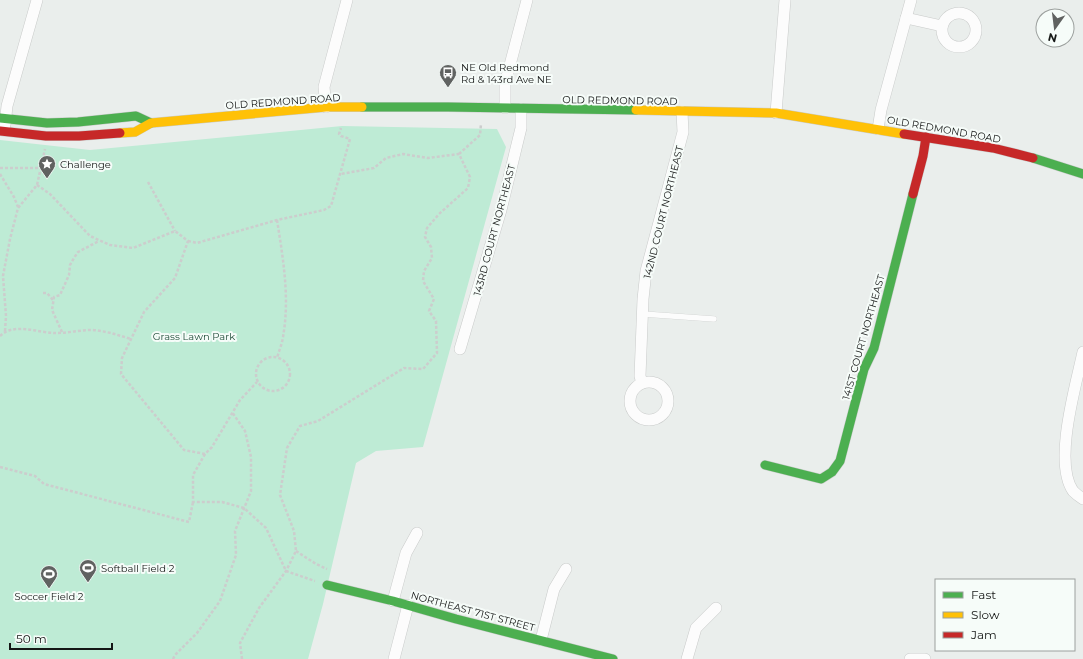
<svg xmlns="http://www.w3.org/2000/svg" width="1083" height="659" viewBox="0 0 1083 659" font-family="Montserrat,sans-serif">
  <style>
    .green { fill: #beebd5 }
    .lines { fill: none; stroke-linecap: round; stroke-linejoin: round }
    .lane-casing { stroke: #c9cbca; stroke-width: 6 }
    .street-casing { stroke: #c9cbca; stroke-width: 12 }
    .fast-casing { stroke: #c9cbca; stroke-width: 10 }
    .slow-casing { stroke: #c9cbca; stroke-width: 10 }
    .jam-casing { stroke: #c9cbca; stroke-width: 10 }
    .path { stroke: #cccdcd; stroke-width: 2.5; stroke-dasharray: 3 2; stroke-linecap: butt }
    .lane { stroke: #fcfcfc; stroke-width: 5.5 }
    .street { stroke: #fcfcfc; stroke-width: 11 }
    .fast { stroke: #4caf50; stroke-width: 9 }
    .slow { stroke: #ffc107; stroke-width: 9 }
    .jam { stroke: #c62828; stroke-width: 9 }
    .labels { text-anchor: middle; stroke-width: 4; stroke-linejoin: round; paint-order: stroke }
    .poi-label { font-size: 10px; fill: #151716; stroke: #f6fcf9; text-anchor: start }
    .street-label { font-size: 10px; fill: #151716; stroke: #f6fcf9 }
    .park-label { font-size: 10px; fill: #1f4c38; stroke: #f6fcf9 }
  </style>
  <rect width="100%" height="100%" fill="#eaeeec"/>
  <path class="green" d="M342,126L497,129L506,147L423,447L376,451L356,463L323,604L308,659H0V140L90,150Z"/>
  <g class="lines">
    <defs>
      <path id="lane" d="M643,314L714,319"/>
      <g id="street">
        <circle cx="959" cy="30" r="17"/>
        <path d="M906,18L942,26"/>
        <path d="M326,107L324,87L347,0"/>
        <path d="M505,108V84L527,0"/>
        <path d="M776,113L785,0"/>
        <path d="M5,125L7,106L37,0"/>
        <path d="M878,129L881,110L911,0"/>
        <path d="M460,349L501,210L521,128V109"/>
        <path d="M1083,352C1076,385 1053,462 1073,491C1076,494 1080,497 1083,499"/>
        <circle cx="649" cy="401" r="19"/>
        <path d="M642,383L640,376L643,299L646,271L683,132L682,112"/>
        <path d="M393,601L406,553L417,533"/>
        <path d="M541,640L554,589L566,569"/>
        <path d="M394,659L408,605"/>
        <path d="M687,659L696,628L716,608"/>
        <path d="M910,659H925"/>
      </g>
      <g id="fast">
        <path d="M362,107H448L636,110"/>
        <path d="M0,118L47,123L78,122L136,116L151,123"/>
        <path d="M1033,158L1083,174"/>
        <path d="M765,465L821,479L832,472L840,461L864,369L874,348L913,194"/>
        <path d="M327,585L393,601L456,619L613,659"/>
      </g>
      <g id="slow">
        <path d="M636,110L776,113L904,134"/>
        <path d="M120,133L135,132L151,123L326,107H362"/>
      </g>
      <g id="jam">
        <path d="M0,131L46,136H79L120,133"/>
        <path d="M904,134L993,148L1033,158"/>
        <path d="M913,194L923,156L926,137"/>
      </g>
    </defs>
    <use href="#lane" class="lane-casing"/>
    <use href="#street" class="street-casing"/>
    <use href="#fast" class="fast-casing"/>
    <use href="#slow" class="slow-casing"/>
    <use href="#jam" class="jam-casing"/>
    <g class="path">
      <path d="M459,154L480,135L481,124"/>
      <path d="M0,168H40"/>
      <path d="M0,174L14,197L18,207"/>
      <path d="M148,182L175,231"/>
      <path d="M37,185L50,194L90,236L110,245L133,248L175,231L188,241L175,278L144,312L122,358L121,374L184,450L205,454L212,447L240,400L257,382"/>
      <path d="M277,220C283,258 290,298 283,337C282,344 279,351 277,358"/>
      <path d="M188,241L197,243L277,220L324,210L331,206L350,139L341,136L339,134L341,128"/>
      <path d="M43,293H47L53,300"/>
      <path d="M5,331L6,316L3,276L10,239L18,208L37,185L45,149"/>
      <path d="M62,332L52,310L54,297L60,295L69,275L70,265L74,258L78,252L99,241"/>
      <path d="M0,336C14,322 38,333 56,333C68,333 80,330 92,330C106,331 118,335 131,339"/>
      <circle cx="273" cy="374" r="17"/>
      <path d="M205,454L193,475V502H222L244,508L266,528L286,571L315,581"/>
      <path d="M0,467L35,476L44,484L189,522L193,502"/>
      <path d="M296,551L316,564L327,569"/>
      <path d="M173,659L175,655L197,633L220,601L236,555L235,531L251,491V457L245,431L232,412"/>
      <path d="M242,659L240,643L259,608L286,571L296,551L294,531L280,495L287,448L300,426L318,421L404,368L423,369L437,353L436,321L429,311L434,299L423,281L424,271L432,258L431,247L425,237L427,228L439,214L468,188L470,177L459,154L428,158L403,154L386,158L374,168L341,174"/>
    </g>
    <use href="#lane" class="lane"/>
    <use href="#street" class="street"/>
    <use href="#fast" class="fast"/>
    <use href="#slow" class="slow"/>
    <use href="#jam" class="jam"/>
  </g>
  <defs>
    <symbol id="bus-pin" viewBox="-11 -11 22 30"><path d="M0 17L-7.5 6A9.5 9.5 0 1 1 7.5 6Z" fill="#606261" stroke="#f6fcf9"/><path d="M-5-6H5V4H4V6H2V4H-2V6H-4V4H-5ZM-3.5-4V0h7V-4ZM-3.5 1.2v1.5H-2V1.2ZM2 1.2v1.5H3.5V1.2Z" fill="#fff"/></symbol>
    <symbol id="sight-pin" viewBox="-11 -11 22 30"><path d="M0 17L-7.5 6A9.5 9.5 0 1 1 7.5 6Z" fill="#606261" stroke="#f6fcf9"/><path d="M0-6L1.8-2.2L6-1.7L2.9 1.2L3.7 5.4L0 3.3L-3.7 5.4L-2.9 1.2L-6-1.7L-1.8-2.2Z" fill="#fff"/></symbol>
    <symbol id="stadium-pin" viewBox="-11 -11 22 30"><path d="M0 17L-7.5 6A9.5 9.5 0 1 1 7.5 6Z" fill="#606261" stroke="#f6fcf9"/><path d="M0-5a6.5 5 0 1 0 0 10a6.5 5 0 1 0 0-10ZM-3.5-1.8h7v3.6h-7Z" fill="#fff"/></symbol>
  </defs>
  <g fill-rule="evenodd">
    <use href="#bus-pin" x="438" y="63" width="20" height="27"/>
    <use href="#sight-pin" x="37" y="154" width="20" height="27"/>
    <use href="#stadium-pin" x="78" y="558" width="20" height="27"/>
    <use href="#stadium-pin" x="39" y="564" width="20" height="27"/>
  </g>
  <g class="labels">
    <g class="poi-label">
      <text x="461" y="71">NE Old Redmond<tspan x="461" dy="12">Rd &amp; 143rd Ave NE</tspan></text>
      <text x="60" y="168">Challenge</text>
      <text x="101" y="572">Softball Field 2</text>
      <text x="49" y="600" text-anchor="middle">Soccer Field 2</text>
    </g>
    <g class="street-label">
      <text transform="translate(620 100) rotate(1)" y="4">OLD REDMOND ROAD</text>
      <text transform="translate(283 101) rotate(-4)" y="4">OLD REDMOND ROAD</text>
      <text transform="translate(944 129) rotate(10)" y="4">OLD REDMOND ROAD</text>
      <text transform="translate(663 212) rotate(-76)" y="4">142ND COURT NORTHEAST</text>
      <text transform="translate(494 230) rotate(-75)" y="4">143RD COURT NORTHEAST</text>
      <text transform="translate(863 337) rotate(-74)" y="4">141ST COURT NORTHEAST</text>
      <text transform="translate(473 611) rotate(15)" y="4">NORTHEAST 71ST STREET</text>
    </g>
    <g class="park-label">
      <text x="194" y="340">Grass Lawn Park</text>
    </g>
  </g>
  <rect x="935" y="579" width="140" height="72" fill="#f6fcf9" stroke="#9ca09e"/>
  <rect x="943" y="592" width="20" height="6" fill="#4caf50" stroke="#9ca09e"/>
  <text x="971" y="599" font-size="12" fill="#151716">Fast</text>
  <rect x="943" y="612" width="20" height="6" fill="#ffc107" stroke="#9ca09e"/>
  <text x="971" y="619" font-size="12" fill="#151716">Slow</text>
  <rect x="943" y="632" width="20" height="6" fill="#c62828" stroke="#9ca09e"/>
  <text x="971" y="639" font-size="12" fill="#151716">Jam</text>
  <g transform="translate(1055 28) rotate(194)"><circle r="19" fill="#f6fcf9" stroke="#9ca09e"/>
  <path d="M0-3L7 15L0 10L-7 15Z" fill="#606261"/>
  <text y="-6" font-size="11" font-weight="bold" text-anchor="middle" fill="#151716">N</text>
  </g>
  <path d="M10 643v6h102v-6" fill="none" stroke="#151716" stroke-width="2"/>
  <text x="16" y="643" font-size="12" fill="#151716" stroke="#f6fcf9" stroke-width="3" paint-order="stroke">50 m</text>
</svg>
